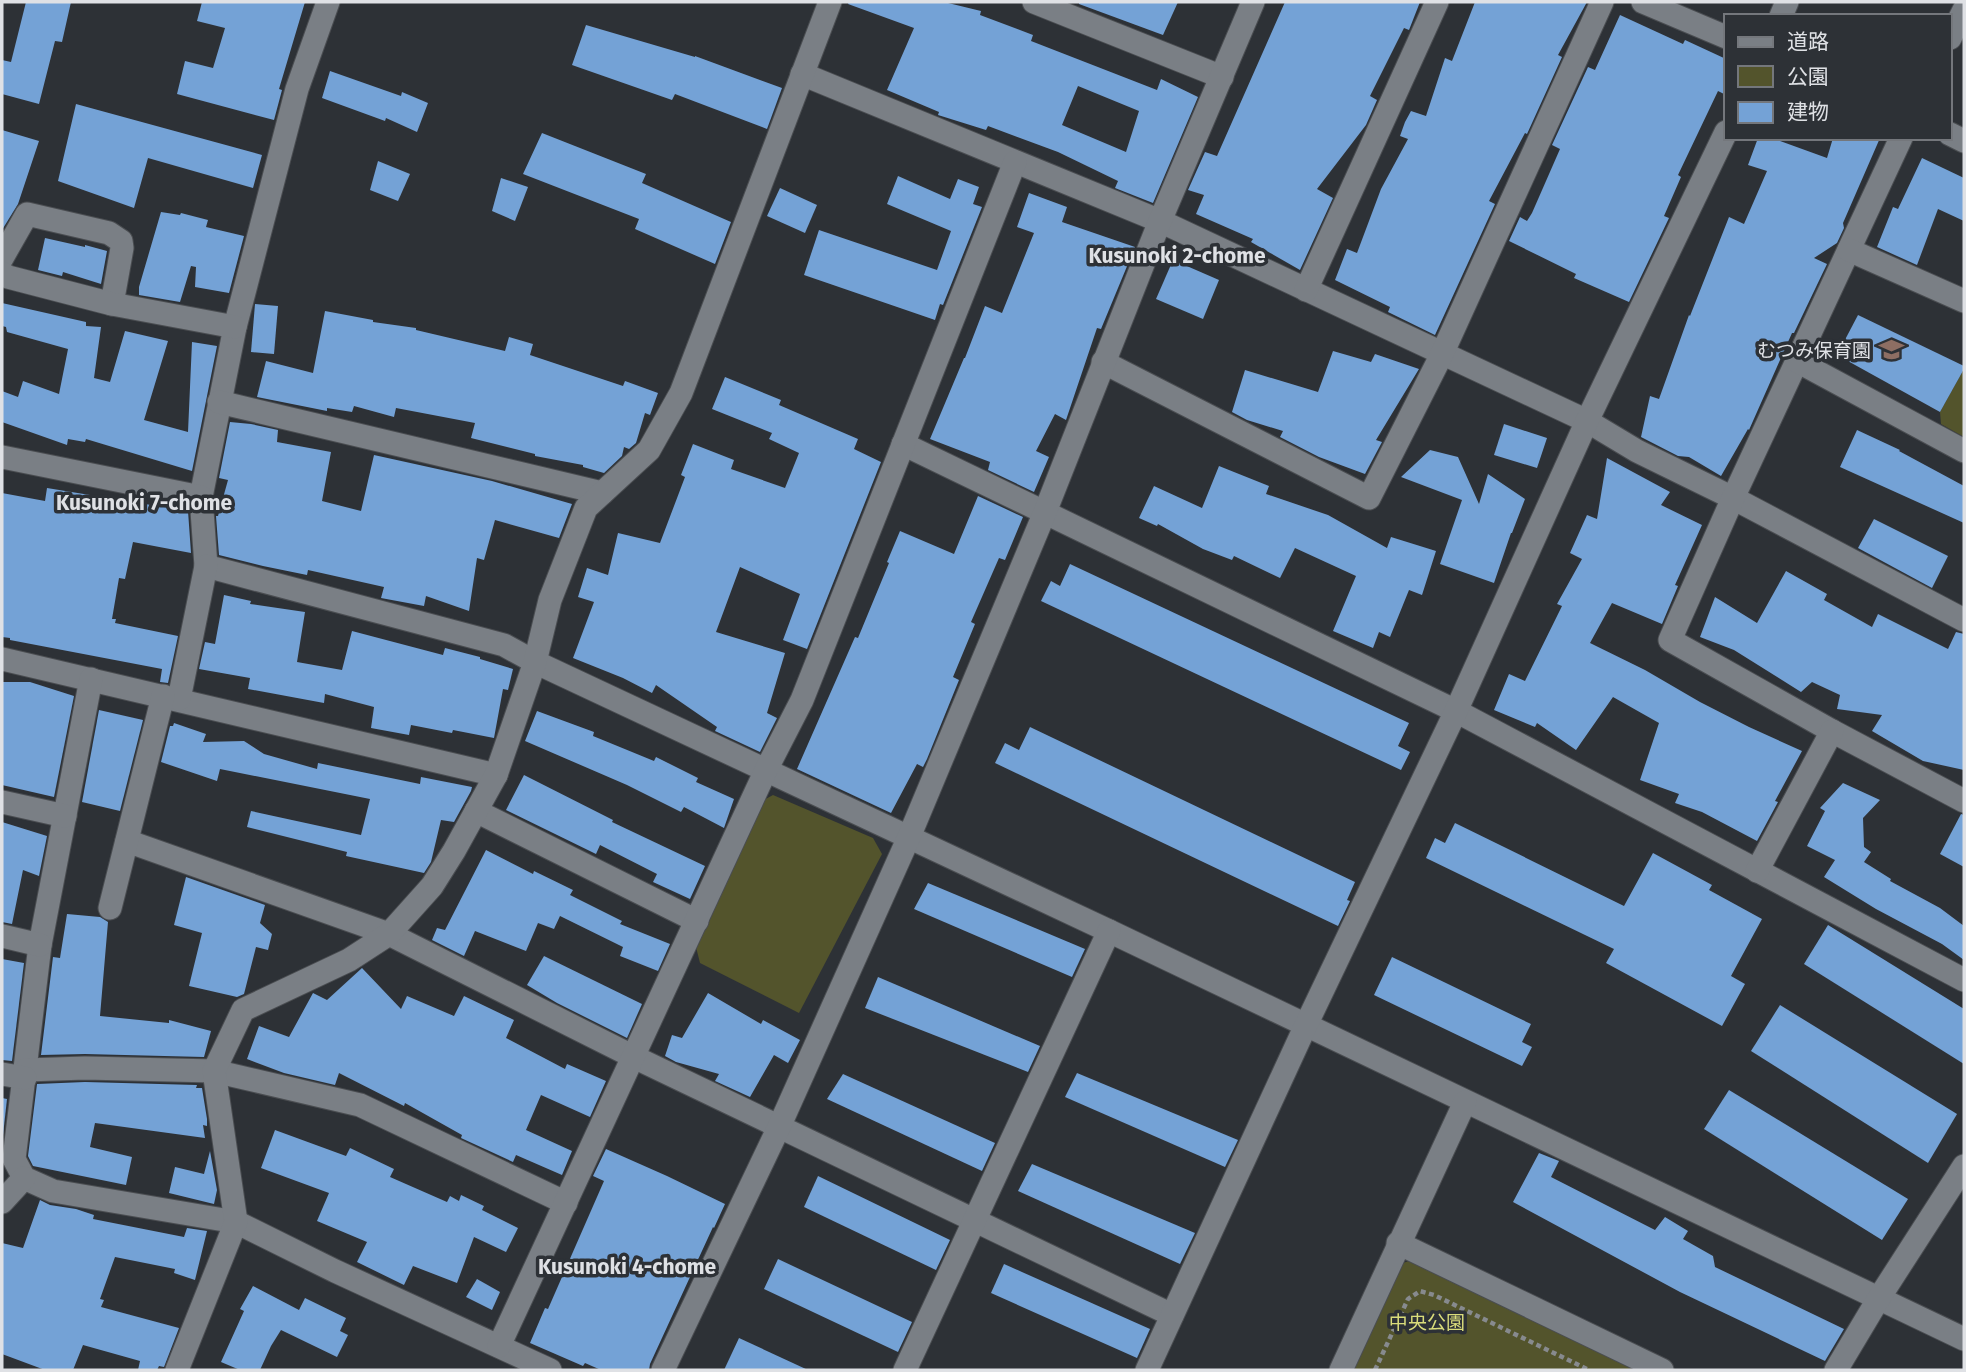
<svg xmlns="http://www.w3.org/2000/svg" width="1966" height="1372" viewBox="0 0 1966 1372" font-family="'Fira Sans','Noto Sans JP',sans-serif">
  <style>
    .green { fill: #53542c }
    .building { fill: #74a2d6; fill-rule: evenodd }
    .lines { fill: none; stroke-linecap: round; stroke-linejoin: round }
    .minor-casing { stroke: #4a4d51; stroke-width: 25 }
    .path { stroke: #878a8e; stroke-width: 4.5; stroke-dasharray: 5 3.5; stroke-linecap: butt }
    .minor { stroke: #7a7f85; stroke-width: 23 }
    .labels { text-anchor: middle; stroke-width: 7; stroke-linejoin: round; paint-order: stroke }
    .poi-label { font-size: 19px; fill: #dfe1e5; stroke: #2d3136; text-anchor: end }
    .park-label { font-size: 19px; fill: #d9dc7a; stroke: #2d3136 }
    .neighbourhood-label { font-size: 21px; font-weight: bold; fill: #dfe1e5; stroke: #2d3136 }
  </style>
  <rect width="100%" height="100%" fill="#2d3136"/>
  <g class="green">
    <path d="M1964,369V437L1941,424L1940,412Z"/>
    <path d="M773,795L873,838L882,854L799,1013L700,963L694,939L762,801Z"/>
    <path d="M1412,1260L1647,1370H1351L1403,1263Z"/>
  </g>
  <g class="building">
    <path d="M26,2H71L62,42L55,41L39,104L2,94V60L11,62Z"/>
    <path d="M202,2H305L279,89L282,90L274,120L177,94L185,61L213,68L225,28L197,21Z"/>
    <path d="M849,2H944L981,11L980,15L1033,35L1031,41L1157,90L1161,79L1198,97L1153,203L1115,188L1118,181L1058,152L988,126L986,130L938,115L939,112L887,90L914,28L848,4ZM1078,86L1139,111L1126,152L1062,125Z"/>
    <path d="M1079,2H1178L1163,35L1079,4Z"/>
    <path d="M1285,2H1420L1409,30L1404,28L1370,96L1377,100L1366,125L1317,189L1333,198L1300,270L1251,242L1253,239L1196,214L1204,195L1188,190L1205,152L1217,156Z"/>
    <path d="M1475,2H1587L1558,55L1562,57L1527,134L1525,133L1489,201L1495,204L1435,335L1388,312L1390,307L1335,280L1347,249L1357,253L1381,189L1408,139L1400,136L1405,122L1411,111L1426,116L1445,58L1452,61Z"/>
    <path d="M1620,15L1683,44L1685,40L1726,59V95L1718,91L1678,175L1681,177L1664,216L1669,218L1629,302L1574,278L1576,274L1509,241L1520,217L1527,221L1532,213L1560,149L1552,145L1588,67L1595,70Z"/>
    <path d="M586,25L695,57V56L782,88L767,129L675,94L672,100L572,65Z"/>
    <path d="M330,71L401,96L402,92L428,103L417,132L386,118L385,121L322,98Z"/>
    <path d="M76,104L262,155L253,188L148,158L134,208L58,181Z"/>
    <path d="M2,130L39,141L18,204L2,230Z"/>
    <path d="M542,133L646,174L642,183L731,222L715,264L635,229L639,219L523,174Z"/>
    <path d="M1758,138H1772L1827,158L1833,138H1880L1843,223L1844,228L1837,243L1814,258L1827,264L1794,333H1792L1749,430L1748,429L1721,476L1689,457L1678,456L1641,437L1650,396L1659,399L1689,315L1690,316L1729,217L1744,224L1767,171L1748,165Z"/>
    <path d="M1922,158L1964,178V221L1938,209L1917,265L1877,247L1893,207L1898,209Z"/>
    <path d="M378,161L410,174L398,201L370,190Z"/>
    <path d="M898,176L950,199L958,179L979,187L973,204L982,207L943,305L940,304L935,320L804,275L819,230L937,270L951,231L887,204Z"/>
    <path d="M501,178L528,187L515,221L492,211Z"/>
    <path d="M780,188L817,205L805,233L767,216Z"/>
    <path d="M1029,193L1067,207L1062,222L1135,247L1101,329L1097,328L1066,420L1055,414L1036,451L1049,457L1034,492L988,470L990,462L930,439L964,358H965L985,306L1002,313L1034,233L1017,227Z"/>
    <path d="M161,212L180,215L181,213L208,220L206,227L244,236L229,293L195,287L196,267L191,266L180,302L139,295V287Z"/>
    <path d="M45,238L85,247V245L107,251L101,284L63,272L62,276L38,270Z"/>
    <path d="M1173,260L1219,280L1203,319L1156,299Z"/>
    <path d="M2,303L86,322V326L101,327L94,378L110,382L125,331L168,341L144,420L188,432L192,342L217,346L192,471L86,439L85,442L68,439L67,445L2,422V391L18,397L23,381L59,394L68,349L7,332L6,327L2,326Z"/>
    <path d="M255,304L278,306L274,354L251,352Z"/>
    <path d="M325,311L373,320V322L416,328V330L505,351L509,337L533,344L530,355L623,386L625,381L658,393L650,415L645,413L636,443L629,449L624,447L622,456L604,473L583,467V465L535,456V454L471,438L475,423L396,408L394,417L354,406L352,412L327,408V411L257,397L266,361L313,373Z"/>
    <path d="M1858,315L1964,366V369L1940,412L1837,355Z"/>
    <path d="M1333,351L1371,362L1375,354L1419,369L1376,440L1382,442L1365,474L1319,457L1280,437L1283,431L1247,420L1232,412L1245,370L1318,392Z"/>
    <path d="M725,377L781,400L779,405L858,439L854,449L881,462L807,649L783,640L800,594L740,567L716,632L785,653L767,713L777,718L760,752L715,731L717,727L656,685L652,693L623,678L573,658L594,602L578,597L587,568L608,575L618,533L660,543L685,477L681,475L693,444L734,460L731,469L785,488L799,453L769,439L772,433L712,409Z"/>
    <path d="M230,422L251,424L278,430L277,442L331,452L322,501L361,511L374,455L492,481L572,504L559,538L495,520L484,560L477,558L469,611L426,596L424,606L381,598L384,587L308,570L307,575L263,566L219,555L216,516H218L228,480L219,478Z"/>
    <path d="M1504,424L1547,438L1537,468L1494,455Z"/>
    <path d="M1857,430L1900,450L1899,451L1964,486V523L1840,467Z"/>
    <path d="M1430,450L1458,457L1479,504L1488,474L1525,499L1512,533H1511L1494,583L1440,564L1462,500L1401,477Z"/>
    <path d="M1607,458L1670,492L1661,505L1702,525L1675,585L1678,586L1662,624L1612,603L1590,643L1645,670L1700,702L1749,727L1802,751L1775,801L1778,802L1757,841L1702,812L1675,803L1679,794L1640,780L1659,723L1613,697L1576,750L1537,723L1535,727L1494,710L1509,674L1525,681L1562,606L1557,604L1582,559L1570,553L1587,515L1597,519Z"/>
    <path d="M1219,466L1269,486L1266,494L1328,515L1387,548L1391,537L1436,551L1422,595L1409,590L1390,637L1379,632L1373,648L1333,631L1356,576L1295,548L1280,578L1234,556L1232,560L1203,549L1158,524L1157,526L1139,518L1154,486L1202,508Z"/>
    <path d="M47,488L188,511L191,553L133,542L125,579L119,578L112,619H116L115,623L178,636L168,683L160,682L162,669L10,640V638L2,637V493L45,501Z"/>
    <path d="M978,496L1023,517L1005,560L999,558L971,622L975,624L953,677L959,680L927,759L923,767L917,764L891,813L797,769L855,637L858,638L889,563L887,562L900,531L954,554Z"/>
    <path d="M1874,519L1948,556L1932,588L1858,548Z"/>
    <path d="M1070,564L1409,723L1398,746L1410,752L1401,770L1041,601L1051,581L1060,586Z"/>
    <path d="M1786,571L1827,594L1824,600L1872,627L1878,614L1948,649L1956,632L1964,634V770L1923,761L1872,731L1882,715L1837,709L1840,695L1812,682L1801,692L1734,650L1700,637L1715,597L1757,623Z"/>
    <path d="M224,595L251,601L250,604L305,612L297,662L342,670L352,631L443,655L445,648L480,657V659L513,669L508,690L503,689L494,738L453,730L452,733L411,725L409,735L371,728L374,707L325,694L324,703L248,689L250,678L199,669L205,642L215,644Z"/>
    <path d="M2,682H30L74,696L54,797L2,785Z"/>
    <path d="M99,710L143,720L120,811L82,802Z"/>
    <path d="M537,711L594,732L593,736L654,761L656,757L698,778L696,782L734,799L724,828L684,807L681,812L627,785L525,741Z"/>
    <path d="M174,723L206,734L203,742L244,741L264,754L317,769L318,763L420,784L421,777L472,787L471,791L454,822L441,820L431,862L424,873L346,856L347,852L247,827L251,811L361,835L370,799L220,769L217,781L161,762L170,726H173Z"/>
    <path d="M1030,727L1355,882L1347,900L1350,901L1338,926L995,763L1005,743L1019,750Z"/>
    <path d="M524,775L613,820L612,822L705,866L690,899L653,882L657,874L600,845L596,854L506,810Z"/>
    <path d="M1843,783L1880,800L1863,818L1864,847L1871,852L1864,862L1891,879L1890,881L1940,908L1964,926V960L1942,944L1876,909L1824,877L1835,860L1807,846L1825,811L1820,808Z"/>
    <path d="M1961,814L1964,815V867L1940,854Z"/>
    <path d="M2,822L47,836L39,876L23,870L12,924L2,922Z"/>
    <path d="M1455,823L1624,906L1653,853L1712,885L1709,890L1762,919L1731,976L1745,984L1722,1026L1606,963L1614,949L1426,858L1435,838L1445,843Z"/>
    <path d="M486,850L533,874L534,871L573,890L570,895L622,921L620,924L670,944L658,971L620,956L623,947L560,916L554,929L538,923L526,951L475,931L464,956L432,940L437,928L445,930Z"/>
    <path d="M186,877L265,905L260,923L272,934L268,950L256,947L244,994L237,997L189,986L202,933L174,925Z"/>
    <path d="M928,883L1085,949L1072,977L914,909Z"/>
    <path d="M67,914L100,917L108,922L100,1016L169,1023V1020L211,1031L204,1057L85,1054L41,1055L53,957L60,958Z"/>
    <path d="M1828,925L1964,1009V1064L1804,964Z"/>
    <path d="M544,956L642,1004L627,1038L557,1003L527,985Z"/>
    <path d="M1392,957L1531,1024L1522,1042L1532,1047L1522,1066L1374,995Z"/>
    <path d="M2,959L24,963L12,1061L2,1060Z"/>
    <path d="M362,968L401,1009L407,996L454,1016L464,996L514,1020L506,1038L565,1069L567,1064L606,1081L590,1117L541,1095L526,1130L572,1151L562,1175L516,1155L513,1162L461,1138L462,1135L405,1103L404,1106L339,1073L335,1085L284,1073L247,1059L259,1026L289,1037L313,993L327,1000Z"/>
    <path d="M878,977L1040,1046L1028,1072L865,1008Z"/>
    <path d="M708,993L761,1024L763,1020L800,1040L788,1063L774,1055L750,1097L715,1081L719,1074L676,1062L665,1056L672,1035L682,1038Z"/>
    <path d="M1780,1005L1957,1114L1928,1163L1751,1051Z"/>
    <path d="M1077,1073L1238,1140L1225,1167L1065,1097Z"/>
    <path d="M843,1074L995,1143L982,1171L827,1099Z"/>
    <path d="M85,1082L197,1085L196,1088H202L207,1119V1126L203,1125L205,1138L95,1123L90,1147L132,1157L126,1185L33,1166L28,1156L37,1084Z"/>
    <path d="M1729,1090L1908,1199L1882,1240L1704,1129Z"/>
    <path d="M2,1098L7,1099L2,1144Z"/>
    <path d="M275,1130L346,1156L350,1148L394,1169L390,1177L447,1202L450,1196L459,1201L461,1195L484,1206L482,1210L518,1228L506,1252L474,1237L457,1283L413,1266L404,1285L357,1262L367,1242L317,1221L329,1193L261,1168Z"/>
    <path d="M606,1149L667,1176L725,1204L714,1228L713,1227L650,1364L649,1370H601L585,1363L583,1366L530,1343L545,1308L548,1309L604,1181L593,1176Z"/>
    <path d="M210,1151L217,1190L214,1204L169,1193L175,1167L204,1174Z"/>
    <path d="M1539,1153L1559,1161L1551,1177L1655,1230L1665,1217L1688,1231L1683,1239L1713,1256L1715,1267L1844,1329L1825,1361L1680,1292L1513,1202Z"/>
    <path d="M1032,1164L1195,1233L1180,1264L1018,1191Z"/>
    <path d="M818,1176L950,1240L936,1270L804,1207Z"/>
    <path d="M40,1200L50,1205L76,1209L94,1215L93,1219L184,1237L187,1228L207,1231L195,1280L174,1273L175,1269L115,1257L100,1299L104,1300L101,1307L179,1328L164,1367L159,1366L157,1370H138L140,1361L83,1345L73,1370H45L2,1354V1243L23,1248Z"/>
    <path d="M778,1259L912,1322L898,1352L764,1289Z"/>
    <path d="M1004,1264L1150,1329L1137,1358L991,1293Z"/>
    <path d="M477,1279L500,1292L492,1310L466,1297Z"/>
    <path d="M253,1286L299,1310L305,1298L346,1318L340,1331L348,1335L337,1357L281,1330L271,1346L260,1370H240L221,1362L244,1311L240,1309Z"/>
    <path d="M739,1338L808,1370H724Z"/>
  </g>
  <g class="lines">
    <defs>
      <g id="minor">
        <path d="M328,2L297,89L235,327L201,497L206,566L504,645L535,662L1109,931L1964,1339"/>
        <path d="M1034,2L1222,77"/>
        <path d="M1643,2L1726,37"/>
        <path d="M1781,16L1787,2"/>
        <path d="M1950,38L1964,10"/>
        <path d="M802,74L1160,221L1587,421L1637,451L1733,498L1964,620"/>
        <path d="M1950,134L1964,141"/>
        <path d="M1901,138L1733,498L1670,640L1832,731L1964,801"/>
        <path d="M1849,250L1964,301"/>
        <path d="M2,258L27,214L109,233L121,241L122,248L112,304"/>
        <path d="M2,273L8,277L112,304L235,327"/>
        <path d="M1306,290L1437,2"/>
        <path d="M1797,361L1964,451"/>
        <path d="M1103,362L1369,498L1442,354L1602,2"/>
        <path d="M219,402L602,493"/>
        <path d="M903,444L1456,711L1964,980"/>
        <path d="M2,457L201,497"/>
        <path d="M2,659L496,775"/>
        <path d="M91,679L40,945L14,1159L24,1178L53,1191L236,1222L335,1271L550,1370"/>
        <path d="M179,699L206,566"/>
        <path d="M2,802L65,816"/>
        <path d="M476,811L697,921"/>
        <path d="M127,841L389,934L634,1057L1172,1315"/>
        <path d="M1757,871L1832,731"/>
        <path d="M110,908L163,696"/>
        <path d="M2,936L40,945"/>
        <path d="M26,1070L85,1068L214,1071L360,1105L566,1203"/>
        <path d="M2,1074L25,1078"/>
        <path d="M2,1202L24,1178"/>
        <path d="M1398,1243L1662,1370"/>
        <path d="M499,1346L766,770L802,700L1015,162"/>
        <path d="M177,1370L236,1222L214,1071L243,1010L349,960L389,934L432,886L454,851L496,775L535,662L550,600L586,508L649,450L681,393L830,2"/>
        <path d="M663,1370L779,1127L909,837L1045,512L1160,221L1253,2"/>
        <path d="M905,1370L1109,931"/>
        <path d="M1147,1370L1306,1025L1456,711L1587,421L1726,132"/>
        <path d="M1341,1370L1465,1102"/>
        <path d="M1836,1370L1879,1298L1964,1166"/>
      </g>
    </defs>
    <use href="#minor" class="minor-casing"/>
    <path class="path" d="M1375,1370L1408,1299L1420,1291L1434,1295L1589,1370"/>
    <use href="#minor" class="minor"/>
  </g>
  <defs>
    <symbol id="school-bare" viewBox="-9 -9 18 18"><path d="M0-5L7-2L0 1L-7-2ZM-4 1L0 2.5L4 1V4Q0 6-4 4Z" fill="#8d6e63" stroke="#2d3136" stroke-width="2.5" paint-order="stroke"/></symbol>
  </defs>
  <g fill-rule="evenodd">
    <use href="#school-bare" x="1874" y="332" width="35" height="35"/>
  </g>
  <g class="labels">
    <g class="poi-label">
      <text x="1871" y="357">むつみ保育園</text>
    </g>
    <g class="park-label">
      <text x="1427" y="1329">中央公園</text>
    </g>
    <g class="neighbourhood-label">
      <text x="1177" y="263">Kusunoki 2-chome</text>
      <text x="144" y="510">Kusunoki 7-chome</text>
      <text x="627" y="1274">Kusunoki 4-chome</text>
    </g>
  </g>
  <rect width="1966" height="1372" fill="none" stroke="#dfe1e5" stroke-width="7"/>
  <rect x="1724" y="14" width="228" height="126" fill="#2d3136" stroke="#74777c" stroke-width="2"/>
  <rect x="1738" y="37" width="35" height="10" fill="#7a7f85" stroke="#74777c" stroke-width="2"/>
  <text x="1787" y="49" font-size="21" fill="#dfe1e5">道路</text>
  <rect x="1738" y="66" width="35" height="21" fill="#53542c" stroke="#74777c" stroke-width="2"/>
  <text x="1787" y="84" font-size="21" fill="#dfe1e5">公園</text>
  <rect x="1738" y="102" width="35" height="21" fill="#74a2d6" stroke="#74777c" stroke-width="2"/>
  <text x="1787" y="119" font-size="21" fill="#dfe1e5">建物</text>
</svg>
